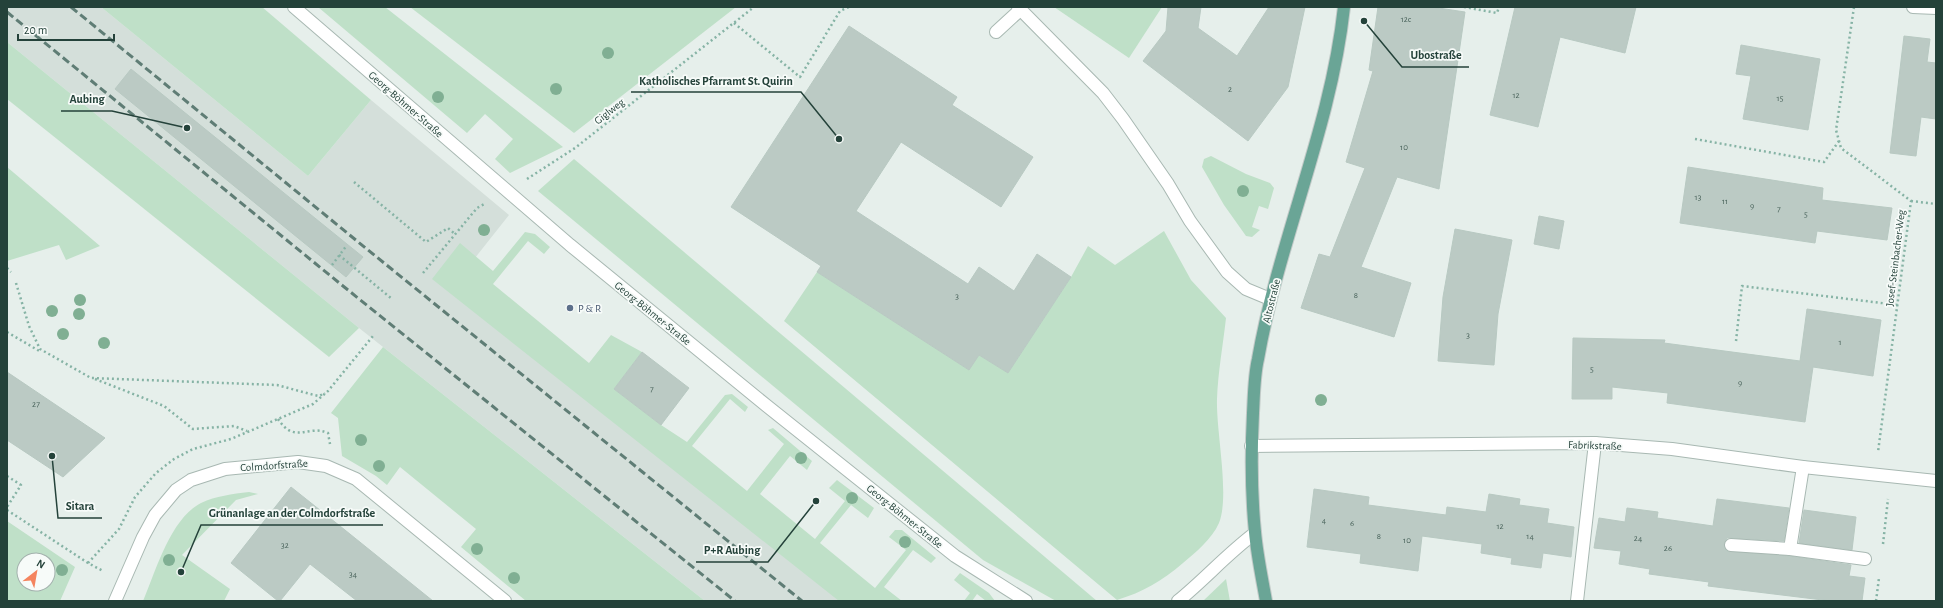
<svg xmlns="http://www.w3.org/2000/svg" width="1943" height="608" viewBox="0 0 1943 608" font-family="'Alegreya Sans',sans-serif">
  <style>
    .built { fill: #d4dfda }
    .green { fill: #bfe0c8; fill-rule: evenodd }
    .building { fill: #bbcac4; stroke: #b8c9c2 }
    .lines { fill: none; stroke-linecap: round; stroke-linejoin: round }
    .minor-casing { stroke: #a8b8b2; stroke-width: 14 }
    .major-casing { stroke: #c2cac8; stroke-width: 14 }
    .path { stroke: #86b3a5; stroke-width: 2.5; stroke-dasharray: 2 3; stroke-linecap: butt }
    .minor { stroke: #fff; stroke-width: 12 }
    .major { stroke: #6aa596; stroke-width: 12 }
    .rail { stroke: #5f7d75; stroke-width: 3; stroke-dasharray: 8 4; stroke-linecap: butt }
    .tree { fill: #80af93 }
    .service-dot { fill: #5c6f8a; stroke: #f7fbf9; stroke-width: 1.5 }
    .labels { text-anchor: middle; stroke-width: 3.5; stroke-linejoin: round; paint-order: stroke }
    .number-label { font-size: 9px; fill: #4a645c }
    .street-label { font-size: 11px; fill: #24423a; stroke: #f7fbf9 }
    .service-label { font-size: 11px; fill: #4e5e75; stroke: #f7fbf9; text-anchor: start }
    .leader { fill: none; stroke: #24423a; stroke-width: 1.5 }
    .callout-dot { fill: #24423a; stroke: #f7fbf9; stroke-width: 1.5 }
    .callout-label { font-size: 12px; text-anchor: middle; font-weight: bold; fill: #24423a; stroke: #f7fbf9; stroke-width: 3.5; stroke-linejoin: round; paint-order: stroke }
  </style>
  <rect width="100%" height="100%" fill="#e6efeb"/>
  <path class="built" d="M7,7H101L308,176L371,100L509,215L452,287L869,601H705L359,328L7,42Z"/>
  <g class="green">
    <path d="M101,7H262L371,100L308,176Z"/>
    <path d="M318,7H385L563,147L510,173L495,159L513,139L485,114L467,133Z"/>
    <path d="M410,7H736L574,133Z"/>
    <path d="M1054,7H1162L1129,58Z"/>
    <path d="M7,42L359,328L329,357L7,99Z"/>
    <path d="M1211,156L1246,174L1270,183L1274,188L1268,209L1259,206L1252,227L1260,230L1252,237L1246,236L1224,205L1202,167L1204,159Z"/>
    <path d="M574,159L1097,601H1056L983,560L538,191Z"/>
    <path d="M7,167L100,246L66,260L59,245L7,261Z"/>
    <path d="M1164,231L1191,280L1226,318C1223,345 1218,372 1217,399C1216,432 1230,495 1219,523C1212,539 1195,553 1183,563C1162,581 1143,592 1117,600L784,321L817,272L969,370L979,355L1008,373L1071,277L1088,246L1115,265Z"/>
    <path d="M525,232L535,234L550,247L544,254L528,241L493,284L589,363L611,335L642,352L614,389L661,425L687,442L725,395L732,394L748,407L745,412L730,399L692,446L747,491L784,444L768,430L773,428L812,461L807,470L790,456L760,494L815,539L845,501L829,488L837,480L874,508L868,518L851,505L820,543L875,588L906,550L889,537L895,530H902L936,558L931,563L913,550L884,587L902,601H839L432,279L460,243L493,271Z"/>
    <path d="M383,347L705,601H526L461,547L476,529L400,467L387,485L376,476L342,456L338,418L331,413Z"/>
    <path d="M249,492L258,494L236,500L182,555L230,589L224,601H143C156,571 170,519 201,503C216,496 232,494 249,492Z"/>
    <path d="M7,521L75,567L60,601H7ZM24,560H48V584H24Z"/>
    <path d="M960,573L989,593L995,601H986L977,594L972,601H964L970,593L954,580Z"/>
    <path d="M1226,579L1230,601H1203Z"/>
  </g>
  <g class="building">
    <path d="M1168,7H1201L1198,28L1237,56L1269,7H1305L1288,87L1248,141L1143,61L1166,31Z"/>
    <path d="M1378,7H1432L1465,12L1439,189L1397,177L1361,267L1411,283L1394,337L1301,308L1319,254L1330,257L1365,168L1346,162L1373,71L1369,70Z"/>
    <path d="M1515,7H1636L1625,53L1560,37L1538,127L1490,115Z"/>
    <path d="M849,26L957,97L952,105L1033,157L1001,207L901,142L856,211L968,284L979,267L1014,291L1037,254L1071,277L1008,373L979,355L969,370L817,272L821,266L731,207Z"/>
    <path d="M1904,36L1930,39L1927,62L1936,63V119L1921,117L1916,156L1890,153Z"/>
    <path d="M1741,45L1820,59L1808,130L1743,119L1751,76L1736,74Z"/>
    <path d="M131,69L363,257L346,277L115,89Z"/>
    <path d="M1688,167L1823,188L1822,200L1892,208L1887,240L1817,231L1815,243L1680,223Z"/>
    <path d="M1539,216L1564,221L1559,249L1534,244Z"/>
    <path d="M1455,229L1512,240L1498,314L1494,365L1438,361L1443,297Z"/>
    <path d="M1807,309L1881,320L1873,376L1813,367L1805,422L1667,403L1668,393L1612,387V399H1572L1573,338L1665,340L1664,343L1800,361Z"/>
    <path d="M642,352L689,388L661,425L614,389Z"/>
    <path d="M7,372L105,438L63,477L7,440Z"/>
    <path d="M291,487L340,526L433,601H357L310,564L280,601H278L231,563Z"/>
    <path d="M1314,489L1369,497L1368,505L1446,515L1447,507L1486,512L1489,494L1520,499L1519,505L1549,509L1547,523L1574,527L1571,557L1543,553L1541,568L1511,564L1512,558L1481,553L1482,544L1422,536L1418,571L1360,563L1361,554L1307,547Z"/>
    <path d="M1717,499L1789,508L1784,541L1731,538H1727L1724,544L1727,551L1789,556L1851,565L1849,576L1865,578L1862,601H1831L1708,586L1709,582L1649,574L1650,569L1619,564L1621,551L1594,548L1599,518L1625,522L1627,508L1658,512L1657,518L1713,526Z"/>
    <path d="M1804,510L1856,517L1852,550L1799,543Z"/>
  </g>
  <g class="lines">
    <defs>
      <g id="minor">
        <path d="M294,7L570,245L767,406L955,556L1026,601"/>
        <path d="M1018,7L1103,93L1123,119L1168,184L1190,221L1227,272L1246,289L1270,299"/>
        <path d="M1913,7L1936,8"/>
        <path d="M996,32L1020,10"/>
        <path d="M1251,446L1595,443L1672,449L1803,467L1936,481"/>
        <path d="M1731,545L1790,549L1865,559"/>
        <path d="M1790,549L1803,467"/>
        <path d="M115,601L143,537L155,515L176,490L191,480L225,469L298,462L326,466L356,479L505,601"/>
        <path d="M1178,601C1205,579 1227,554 1255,533"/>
        <path d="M1577,601L1595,443"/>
      </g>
      <path id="major" d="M1266,601C1262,578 1257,555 1255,532C1251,492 1251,453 1253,413C1254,395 1254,376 1258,359C1279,239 1331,128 1344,7"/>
    </defs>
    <use href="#minor" class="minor-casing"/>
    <use href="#major" class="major-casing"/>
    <g class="path">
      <path d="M1464,7L1497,13L1499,7"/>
      <path d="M1854,7L1836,130L1841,148L1911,201L1878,452"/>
      <path d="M734,23L800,77L840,11L849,7"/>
      <path d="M1695,139L1824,162L1839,141"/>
      <path d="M527,179L575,148L754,7"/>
      <path d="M354,182L426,242L448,228L455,234"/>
      <path d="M1911,201L1936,204"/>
      <path d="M339,255L392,299"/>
      <path d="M332,265L347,245"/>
      <path d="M7,268L11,272"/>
      <path d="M423,273L477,208L486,203"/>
      <path d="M16,283L29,326L40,349L91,378L277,385L314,395L319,396L325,393"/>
      <path d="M7,332L41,352"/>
      <path d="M1736,341L1742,286L1898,305"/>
      <path d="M95,379L164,406L193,429L234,426L247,431"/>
      <path d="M278,419C295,445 308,424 328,433L330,444"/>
      <path d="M7,476L21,485L7,507"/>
      <path d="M7,510L88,563L103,571"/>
      <path d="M1883,544L1888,499"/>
      <path d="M88,563L119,529L135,497L156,473L174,459L193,449L231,439L313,404L328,391L373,336"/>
      <path d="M1876,601L1879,578"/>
    </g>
    <use href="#minor" class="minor"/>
    <use href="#major" class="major"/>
    <g class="rail">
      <path d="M71,7L368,250L802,601"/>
      <path d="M7,12L343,286L735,601"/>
    </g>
  </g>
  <g class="tree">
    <circle cx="608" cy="53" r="6"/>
    <circle cx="556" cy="89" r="6"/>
    <circle cx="438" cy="97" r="6"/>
    <circle cx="1243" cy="191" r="6"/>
    <circle cx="484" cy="230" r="6"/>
    <circle cx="80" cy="300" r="6"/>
    <circle cx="52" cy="311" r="6"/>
    <circle cx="79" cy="314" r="6"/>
    <circle cx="63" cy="334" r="6"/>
    <circle cx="104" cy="343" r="6"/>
    <circle cx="1321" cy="400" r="6"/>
    <circle cx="361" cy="440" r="6"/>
    <circle cx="801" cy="458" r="6"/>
    <circle cx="379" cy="466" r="6"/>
    <circle cx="852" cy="498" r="6"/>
    <circle cx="905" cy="542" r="6"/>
    <circle cx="477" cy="549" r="6"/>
    <circle cx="169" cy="560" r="6"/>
    <circle cx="62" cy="570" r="6"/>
    <circle cx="514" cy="578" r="6"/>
  </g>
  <circle class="service-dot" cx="570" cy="308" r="4"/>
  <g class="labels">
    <g class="number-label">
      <text x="1406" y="22">12c</text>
      <text x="1230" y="92">2</text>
      <text x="1516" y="98">12</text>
      <text x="1780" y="101">15</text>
      <text x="1404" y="150">10</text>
      <text x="1698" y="200">13</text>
      <text x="1725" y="204">11</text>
      <text x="1752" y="209">9</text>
      <text x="1779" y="212">7</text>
      <text x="1806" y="217">5</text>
      <text x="1356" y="298">8</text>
      <text x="957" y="299">3</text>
      <text x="1468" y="338">3</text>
      <text x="1840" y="345">1</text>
      <text x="1592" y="372">5</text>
      <text x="1740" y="386">9</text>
      <text x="652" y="392">7</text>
      <text x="36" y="407">27</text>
      <text x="1324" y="523">4</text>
      <text x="1352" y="526">6</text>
      <text x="1500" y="529">12</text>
      <text x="1379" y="539">8</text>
      <text x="1530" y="539">14</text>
      <text x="1638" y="541">24</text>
      <text x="1407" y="543">10</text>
      <text x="285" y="548">32</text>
      <text x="1668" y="551">26</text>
      <text x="353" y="577">34</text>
    </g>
    <g class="street-label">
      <text transform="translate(406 104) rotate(41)" y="4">Georg-Böhmer-Straße</text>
      <text transform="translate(609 111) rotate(-38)" y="4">Giglweg</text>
      <text transform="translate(1895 258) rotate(-83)" y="4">Josef-Steinbacher-Weg</text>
      <text transform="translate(1271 301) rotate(-76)" y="4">Altostraße</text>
      <text transform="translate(653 313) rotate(39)" y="4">Georg-Böhmer-Straße</text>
      <text transform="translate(1595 445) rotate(2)" y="4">Fabrikstraße</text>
      <text transform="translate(274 465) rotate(-4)" y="4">Colmdorfstraße</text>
      <text transform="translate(905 516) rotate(39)" y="4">Georg-Böhmer-Straße</text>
    </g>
    <g class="service-label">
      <text x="578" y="312">P &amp; R</text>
    </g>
  </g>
  <path class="leader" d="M1364 21L1402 67H1469M839 139L801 92H631M187 128L112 111H61M52 456L58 518H102M181 572L201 525H383M816 501L768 562H696"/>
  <g class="callout-dot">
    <circle cx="1364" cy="21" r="4"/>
    <circle cx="839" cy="139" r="4"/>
    <circle cx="187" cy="128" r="4"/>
    <circle cx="52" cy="456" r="4"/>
    <circle cx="181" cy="572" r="4"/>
    <circle cx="816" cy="501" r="4"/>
  </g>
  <g class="callout-label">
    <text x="1436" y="59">Ubostraße</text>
    <text x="716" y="85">Katholisches Pfarramt St. Quirin</text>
    <text x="87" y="103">Aubing</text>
    <text x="80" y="510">Sitara</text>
    <text x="292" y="517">Grünanlage an der Colmdorfstraße</text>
    <text x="732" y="554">P+R Aubing</text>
  </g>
  <rect width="1943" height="608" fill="none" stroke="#24423a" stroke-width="16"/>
  <g transform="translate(36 572) rotate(31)"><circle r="19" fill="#f7fbf9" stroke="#a3b1ad"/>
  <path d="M0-3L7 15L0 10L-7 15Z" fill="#f4845f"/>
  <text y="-6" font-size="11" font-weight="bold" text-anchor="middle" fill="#24423a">N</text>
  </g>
  <path d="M18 34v6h96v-6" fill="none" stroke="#24423a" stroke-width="2"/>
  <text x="24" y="34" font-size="12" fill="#24423a" stroke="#f7fbf9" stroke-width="3" paint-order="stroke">20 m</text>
</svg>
